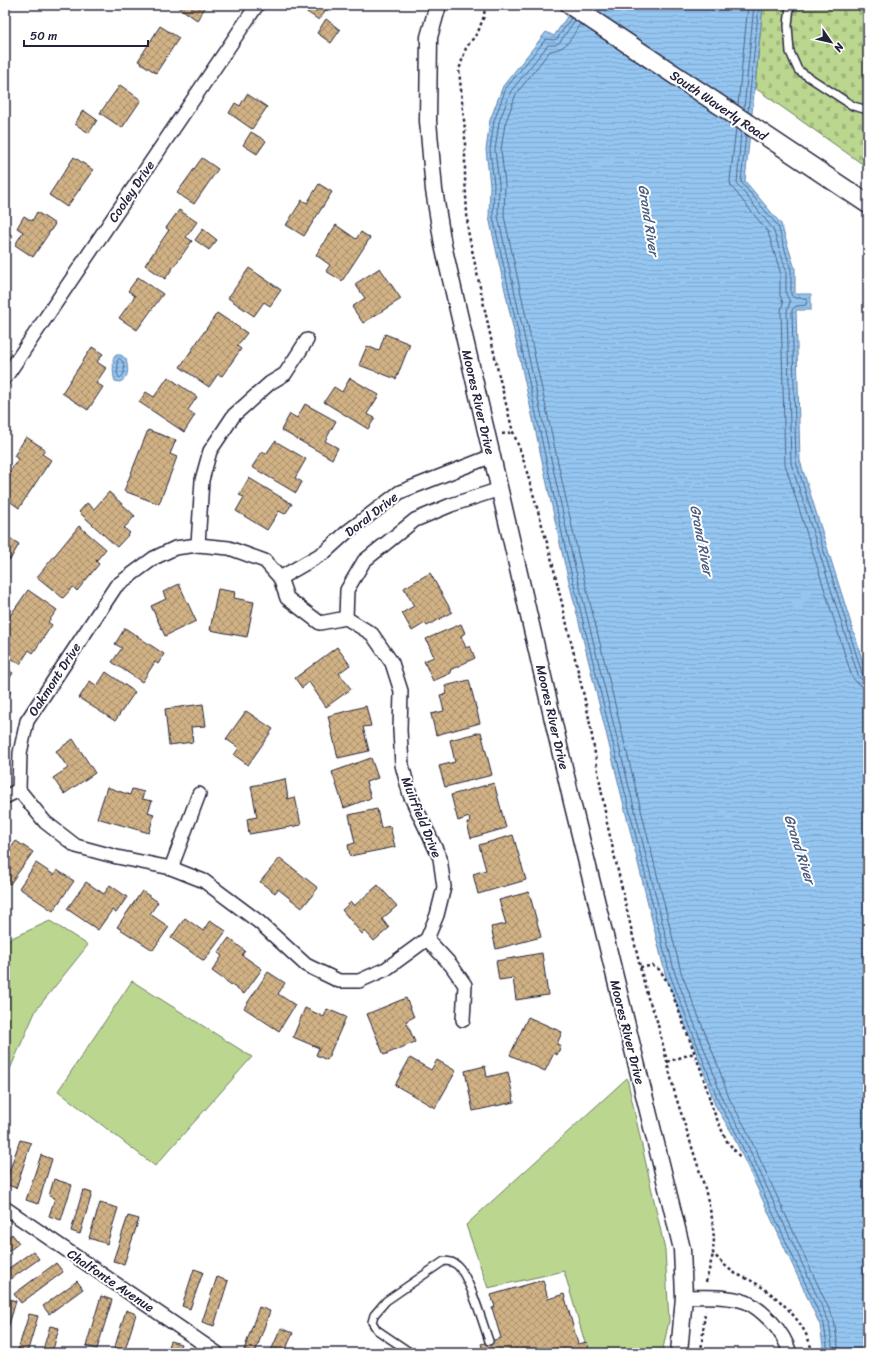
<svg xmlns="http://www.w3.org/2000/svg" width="873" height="1358" viewBox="0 0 873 1358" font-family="Sriracha,sans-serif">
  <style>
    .green { fill: #bbd78f; stroke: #6e7c65 }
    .cemetery { fill: url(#cemetery-stones); stroke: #6e7c65 }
    .water { fill: url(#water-rules); stroke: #6684a8 }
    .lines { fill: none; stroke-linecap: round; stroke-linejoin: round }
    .shore { stroke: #506484; stroke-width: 1 }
    .building { fill: url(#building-cross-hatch); stroke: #22223b }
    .service-casing { stroke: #22223b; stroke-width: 10 }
    .minor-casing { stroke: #22223b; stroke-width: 16 }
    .tertiary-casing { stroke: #22223b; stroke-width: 19 }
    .secondary-casing { stroke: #22223b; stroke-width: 21 }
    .path { stroke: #22223b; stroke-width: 2.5; stroke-dasharray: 3 3; stroke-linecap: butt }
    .service { stroke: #fff; stroke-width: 7 }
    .minor { stroke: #fff; stroke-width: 13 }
    .tertiary { stroke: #fff; stroke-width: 16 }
    .secondary { stroke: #fff; stroke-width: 18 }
    .labels { text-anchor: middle; stroke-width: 4; stroke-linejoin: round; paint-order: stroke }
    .street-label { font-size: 13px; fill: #22223b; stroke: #fff }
    .water-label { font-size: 14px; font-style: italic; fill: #4a5b7b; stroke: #fff }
  </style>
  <defs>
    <pattern id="cemetery-stones" width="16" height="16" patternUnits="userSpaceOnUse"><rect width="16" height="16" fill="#bbd78f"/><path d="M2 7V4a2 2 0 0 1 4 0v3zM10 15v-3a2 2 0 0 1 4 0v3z" fill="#a0b87c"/></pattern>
    <pattern id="water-rules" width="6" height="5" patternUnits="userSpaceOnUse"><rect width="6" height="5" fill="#94c6f1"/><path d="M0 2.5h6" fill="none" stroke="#7faad0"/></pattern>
    <pattern id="building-cross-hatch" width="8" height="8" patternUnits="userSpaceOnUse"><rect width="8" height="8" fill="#d1b285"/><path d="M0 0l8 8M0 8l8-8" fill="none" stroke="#a9906e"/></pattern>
  </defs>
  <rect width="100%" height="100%" fill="#fff"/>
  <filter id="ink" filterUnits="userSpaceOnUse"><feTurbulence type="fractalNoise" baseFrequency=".025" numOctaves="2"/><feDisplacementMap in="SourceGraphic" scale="8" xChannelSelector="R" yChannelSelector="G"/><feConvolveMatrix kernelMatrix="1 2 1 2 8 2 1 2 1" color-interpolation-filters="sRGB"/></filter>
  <g filter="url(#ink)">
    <g class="green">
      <path d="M50,921L88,945L36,1010L6,1078L5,1077V941Z"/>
      <path d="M132,981L252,1057L155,1166L58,1091Z"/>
      <path d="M627,1078L665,1250L669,1321L662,1353H588L564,1271L488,1288L466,1225Z"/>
    </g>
    <path class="cemetery" d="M763,5H868V168L755,88Z"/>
    <g class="water">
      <path d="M575,5H763L745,181L781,224L795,269V294H811V310H796L800,461L868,678V1353H824L820,1325L732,1133L715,1105L704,1072L666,977L563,557L489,217L490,185L486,150L490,120L503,86L546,32L554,36Z"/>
      <path d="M116,355H121L126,359C128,368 130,377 120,382L115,381C112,373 114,367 113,359Z"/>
    </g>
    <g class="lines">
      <g class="shore">
        <path d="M571,18L557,39L553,40L546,39L506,88L494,121L490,150L494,184L493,217L567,556L670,975L707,1070L719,1103L735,1131L824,1324L828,1353"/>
        <path d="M575,20L560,42L555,45H548L511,91L499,122L495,150L499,184L498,216L572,555L675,974L712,1069L723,1101L740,1129L829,1322L833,1353"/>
        <path d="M580,24C571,38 568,49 550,51L516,94L505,124L501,150L505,184L504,216L578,554L681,972L718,1066L729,1098L745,1127L834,1320L839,1353"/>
        <path d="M738,105L748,5"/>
        <path d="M744,109L754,5"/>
        <path d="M748,112L759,5"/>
        <path d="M736,128L730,180L731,186L768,232L780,271V295L783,303L781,311L785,464L852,677L859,685L868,687"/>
        <path d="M741,131L737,184L773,229L786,270V294L790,302L787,311L791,463L858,675L862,680L868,681"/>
        <path d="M746,134L741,182L778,226L791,270V295L795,298H805L807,300L806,305L796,306L792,310L796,462L862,673L864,676H868"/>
        <path d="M120,359L123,362C124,368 126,374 120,378L117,374L118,367L117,361Z"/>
      </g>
    </g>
    <g class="building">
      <path d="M178,5H207L197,20L177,6Z"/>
      <path d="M299,5H330L319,20L298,6Z"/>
      <path d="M326,19L340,30L331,43L317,33Z"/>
      <path d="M160,26L179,38L156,73L138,61Z"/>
      <path d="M120,85L141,100L122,128L100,113Z"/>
      <path d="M247,94L267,107L252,129L229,113L235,103L240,106Z"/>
      <path d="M83,110L97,120L89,133L75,124Z"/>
      <path d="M251,132L266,141L257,154L243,145Z"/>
      <path d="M74,157L93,170L67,207L49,195Z"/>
      <path d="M202,158L218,169L194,204L177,193Z"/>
      <path d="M319,184L332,192L304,236L286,225L302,200L307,203Z"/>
      <path d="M179,210L197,222L186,237L192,241L165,279L145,265L169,230L166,228Z"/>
      <path d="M37,212L55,224L33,257L15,245L23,232L17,228L24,216L32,221Z"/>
      <path d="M336,225L356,239L361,232L370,238L342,281L326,271L330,265L316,255Z"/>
      <path d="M203,229L217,240L209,250L195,240Z"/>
      <path d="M5,231L13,236L5,248Z"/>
      <path d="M249,268L281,290L270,306L264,302L254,316L228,298Z"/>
      <path d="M380,268L401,299L363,323L352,307L365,298L355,284Z"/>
      <path d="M138,277L163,294L137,330L119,318L135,296L128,291Z"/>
      <path d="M217,313L247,333L237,346L241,349L222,376L218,374L209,387L180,367Z"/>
      <path d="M385,334L410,344L396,379L359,365L367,346L379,351Z"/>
      <path d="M92,347L103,354L97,362L106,368L96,383L103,387L88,410L62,393Z"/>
      <path d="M168,377L197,397L188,410L195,415L184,432L139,402L146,392L154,397Z"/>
      <path d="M350,378L379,395L367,414L375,418L368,429L324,402L334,387L342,392Z"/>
      <path d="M305,404L336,421L325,441L338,448L332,459L281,430L290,414L297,418Z"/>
      <path d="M148,430L176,440L170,454L177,457L159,504L124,491Z"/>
      <path d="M26,437L45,449L42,454L51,460L19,508L5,498V479L18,459L14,456Z"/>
      <path d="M275,441L306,459L295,478L302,482L296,493L252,467L262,452L266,454Z"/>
      <path d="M249,478L292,504L285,514L279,511L267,530L236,511L244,497L239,495Z"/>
      <path d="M109,492L135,516L124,528L130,533L117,547L79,512L87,503L94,509Z"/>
      <path d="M79,526L106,549L96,561L99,564L77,591L73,587L63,598L37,577Z"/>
      <path d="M5,535L19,544L10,560L5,557Z"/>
      <path d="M430,573L452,612L427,626L425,623L412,631L402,613L414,606L404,588Z"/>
      <path d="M179,584L196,621L165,636L151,606L166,599L163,592Z"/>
      <path d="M218,589L235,592L234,598L254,602L247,637L210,630Z"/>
      <path d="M28,590L57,610L48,622L52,625L33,653L29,650L20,664L5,654V623Z"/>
      <path d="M461,624L465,633L461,636L466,648L470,646L475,658L450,670L451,673L433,681L424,661L434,657L426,639Z"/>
      <path d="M125,628L164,654L158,664L155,662L142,682L112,662L122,648L115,644Z"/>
      <path d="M337,647L350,665L339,673L351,689L326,707L309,682L302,688L295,678Z"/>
      <path d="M5,668L13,673L5,685Z"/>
      <path d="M106,672L135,692L115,721L79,698L90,681L97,686Z"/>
      <path d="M469,680L480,723L436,735L431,714L444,711L440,695L447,694L445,686Z"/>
      <path d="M5,687L11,691L5,700Z"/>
      <path d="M203,704L206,726L191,727L193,742L169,745L165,709Z"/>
      <path d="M366,706L371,726L363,727L369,751L338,758L328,716Z"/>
      <path d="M246,711L273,729L248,765L234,755L239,748L226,739Z"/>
      <path d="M481,732L492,775L445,787L439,766L455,762L450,740Z"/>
      <path d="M73,739L95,773L64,794L53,778L68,768L56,751Z"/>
      <path d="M371,758L378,778L366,782L371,798L344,808L332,772Z"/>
      <path d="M285,779L288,799L295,797L301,825L249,834L247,819L257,817L251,786Z"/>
      <path d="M494,783L506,828L471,838L467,823H470L469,817L458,821L451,795Z"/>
      <path d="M107,787L130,795L132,789L144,792L142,799L152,801L148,812L154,814L149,833L97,818Z"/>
      <path d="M377,809L381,828L390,826L395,847L350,856L348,845L355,843L349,815Z"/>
      <path d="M513,835L526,880L478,894L473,874L486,870L479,845Z"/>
      <path d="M16,841L33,852L10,884L5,881V845L10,849Z"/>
      <path d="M280,858L318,888L302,908L278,889L275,893L260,882Z"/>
      <path d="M36,863L54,875L57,870L74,881L53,911L19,888Z"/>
      <path d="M86,882L104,894L110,885L127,897L116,913L112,910L98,930L67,909Z"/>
      <path d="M378,885L397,906L382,919L389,928L374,941L365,931L362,934L342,910L351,902L354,906Z"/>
      <path d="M142,891L158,902L150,914L169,927L153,950L117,927Z"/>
      <path d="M529,892L541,937L496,949L491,927L506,924L499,900Z"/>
      <path d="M185,918L203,931L210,920L226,931L204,961L171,938Z"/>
      <path d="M229,938L245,951L242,955L262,969L244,994L212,971L222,956L218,953Z"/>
      <path d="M542,953L548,995L516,1000L513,978L499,980L496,961Z"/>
      <path d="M268,972L285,983L278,994L295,1005L279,1031L244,1008Z"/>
      <path d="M406,998L414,1017L406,1021L415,1042L384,1055L367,1014Z"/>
      <path d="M305,1008L324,1017L327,1009L346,1017L327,1060L316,1055L319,1048L293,1037Z"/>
      <path d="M528,1017L562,1032L557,1044L561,1046L557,1055L554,1053L545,1071L510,1055Z"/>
      <path d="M410,1058L431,1070L437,1060L456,1071L435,1108L395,1085Z"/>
      <path d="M485,1066L487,1077L508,1072L514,1102L473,1111L465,1071Z"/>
      <path d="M20,1140L31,1143L16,1188L5,1184Z"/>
      <path d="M41,1155L52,1159L38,1204L26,1200Z"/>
      <path d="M54,1179L72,1185L61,1220L49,1216L55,1198L49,1196Z"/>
      <path d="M83,1190L92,1193L80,1234L71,1231Z"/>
      <path d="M100,1203L118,1208L107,1244L89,1238Z"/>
      <path d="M128,1216L139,1219L124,1264L113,1261Z"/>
      <path d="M12,1234L19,1243L5,1254V1240Z"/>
      <path d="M33,1251L39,1259L5,1283V1271Z"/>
      <path d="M56,1263L63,1272L21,1303L14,1294Z"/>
      <path d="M194,1269L203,1272L190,1309L182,1306Z"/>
      <path d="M217,1277L228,1281L214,1326L202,1322Z"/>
      <path d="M543,1280L548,1299L564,1294L578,1344L587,1342L590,1353H484L481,1344L501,1338L492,1308L495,1307L491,1295Z"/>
      <path d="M77,1281L83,1289L49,1314L43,1306Z"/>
      <path d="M101,1296L112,1300L97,1349L86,1346Z"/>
      <path d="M6,1298L16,1301L5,1338V1302Z"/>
      <path d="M259,1307L270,1311L255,1353H254L244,1350Z"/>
      <path d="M126,1310L136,1314L124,1353H113Z"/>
      <path d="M29,1314L38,1316L27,1353H17Z"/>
      <path d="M50,1326L59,1328L52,1353H42Z"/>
      <path d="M281,1328L293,1333L284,1353H270Z"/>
      <path d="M170,1341L181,1344L178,1353H166Z"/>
    </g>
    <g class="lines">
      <defs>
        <g id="service">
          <path d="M790,5L788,26L790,52L798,70L853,106L868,110"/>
          <path d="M411,1353L377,1330L372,1322L374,1315L386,1301L444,1261C450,1261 454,1262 458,1266C470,1278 483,1324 489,1341"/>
        </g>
        <g id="minor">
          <path d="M5,378L257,5"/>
          <path d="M198,545L229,548L265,561L280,578L287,598L320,623L346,618L372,634L392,663L401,691L400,730L402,765L410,795L440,858L444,887L437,915L427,939L386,969L359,981H339L306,965L259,922L204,881L171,868L117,857L76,846L45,822L19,790L20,753L27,721L116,586L154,558L175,548Z"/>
          <path d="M198,545L202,480L210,451L234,415L270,383L285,374L307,340"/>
          <path d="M280,578L325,552L347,532L400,492L492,456"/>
          <path d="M346,618L347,590L364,561L415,520L451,505L500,489"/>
          <path d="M5,797L19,790"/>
          <path d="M171,868L199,794"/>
          <path d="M427,939L451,965L465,985L463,1020"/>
          <path d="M5,1208L217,1353"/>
          <path d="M684,1297C704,1297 727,1295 746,1302C756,1306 764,1314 771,1321C780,1331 786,1340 790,1353"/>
        </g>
        <path id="tertiary" d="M438,5L429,37L428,121L434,190L443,245L572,802L682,1249L684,1297L679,1353"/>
        <path id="secondary" d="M570,5L868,204"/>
      </defs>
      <use href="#service" class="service-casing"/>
      <use href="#minor" class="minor-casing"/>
      <use href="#tertiary" class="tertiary-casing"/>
      <use href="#secondary" class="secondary-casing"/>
      <g class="path">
        <path d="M485,5L484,16L478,32L466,48L459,70L465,130V178L468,231L499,376L513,432L522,455L550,553L588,713L607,823L640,967L648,998L656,1017L675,1094L704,1185L712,1218L714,1239L713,1253C720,1261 727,1268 736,1274C740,1276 746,1278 750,1280C776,1294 808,1323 812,1353"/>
        <path d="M502,434L513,432"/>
        <path d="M640,967L653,966L660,970L669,985L701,1070L713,1110L726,1140L740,1157"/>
        <path d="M667,1062L694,1053"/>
        <path d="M706,1282L713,1254"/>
        <path d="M701,1353L705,1311"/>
      </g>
      <use href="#service" class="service"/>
      <use href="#minor" class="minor"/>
      <use href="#tertiary" class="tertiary"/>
      <use href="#secondary" class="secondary"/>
    </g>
  </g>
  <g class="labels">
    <g class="street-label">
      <text transform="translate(719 105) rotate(34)" y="5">South Waverly Road</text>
      <text transform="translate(131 191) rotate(-56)" y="5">Cooley Drive</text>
      <text transform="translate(479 402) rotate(77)" y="5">Moores River Drive</text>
      <text transform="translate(371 514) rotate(-38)" y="5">Doral Drive</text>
      <text transform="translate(54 679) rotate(-57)" y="5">Oakmont Drive</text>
      <text transform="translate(553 717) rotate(77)" y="5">Moores River Drive</text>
      <text transform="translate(422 817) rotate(68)" y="5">Muirfield Drive</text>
      <text transform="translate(628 1032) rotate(76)" y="5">Moores River Drive</text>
      <text transform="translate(111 1280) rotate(34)" y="5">Chalfonte Avenue</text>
    </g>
    <g class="water-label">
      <text transform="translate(649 220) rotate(81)" y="5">Grand River</text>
      <text transform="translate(702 540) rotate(79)" y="5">Grand River</text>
      <text transform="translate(800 849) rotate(72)" y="5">Grand River</text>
    </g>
  </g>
  <rect width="873" height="1358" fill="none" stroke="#fff" stroke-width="20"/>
  <rect x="10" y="10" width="853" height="1338" fill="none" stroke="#22223b" stroke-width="1.5" filter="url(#ink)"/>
  <g transform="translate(831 42) rotate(124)" stroke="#ffffff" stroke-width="3" paint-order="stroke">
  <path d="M0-3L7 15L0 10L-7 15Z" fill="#22223b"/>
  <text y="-6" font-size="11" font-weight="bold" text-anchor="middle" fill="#22223b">N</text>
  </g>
  <path d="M24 40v6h124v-6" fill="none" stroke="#22223b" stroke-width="2"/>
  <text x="30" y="40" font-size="12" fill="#22223b" stroke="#ffffff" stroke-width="3" paint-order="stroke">50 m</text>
</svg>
